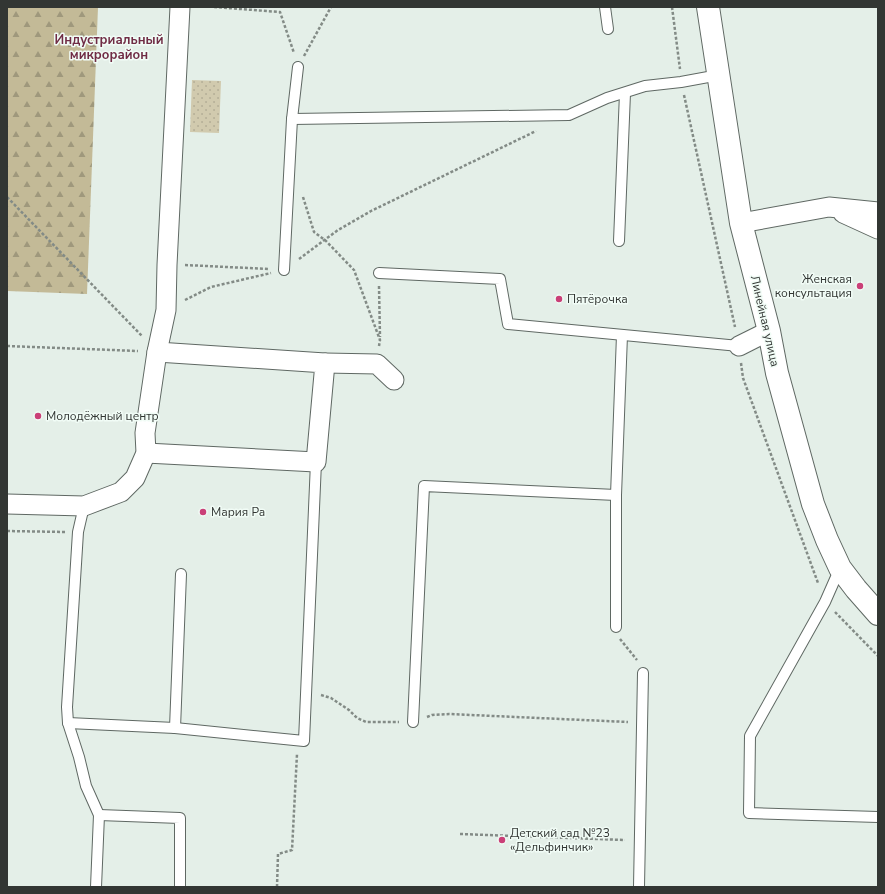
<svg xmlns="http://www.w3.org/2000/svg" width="885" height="894" viewBox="0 0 885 894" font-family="'Nunito Sans',sans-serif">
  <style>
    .forest { fill: url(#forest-firs) }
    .park { fill: url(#park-dots) }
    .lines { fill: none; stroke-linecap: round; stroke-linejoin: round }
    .service-casing { stroke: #5f6863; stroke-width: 12 }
    .minor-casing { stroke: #5f6863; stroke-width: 21 }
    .secondary-casing { stroke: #5f6863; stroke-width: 24 }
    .path { stroke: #838b86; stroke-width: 2.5; stroke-dasharray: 3 2; stroke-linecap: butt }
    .service { stroke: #fff; stroke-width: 10 }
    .minor { stroke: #fff; stroke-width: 19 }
    .secondary { stroke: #fff; stroke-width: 22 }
    .poi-dot { fill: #ca3f77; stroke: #f1fcf6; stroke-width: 1.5 }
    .labels { text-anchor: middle; stroke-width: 3; stroke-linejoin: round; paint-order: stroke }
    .poi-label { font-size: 12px; fill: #323633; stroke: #f1fcf6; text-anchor: start }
    .street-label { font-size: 12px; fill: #323633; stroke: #f1fcf6 }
    .neighbourhood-label { font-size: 13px; font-weight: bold; fill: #702c45; stroke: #f1fcf6 }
  </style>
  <defs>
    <pattern id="forest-firs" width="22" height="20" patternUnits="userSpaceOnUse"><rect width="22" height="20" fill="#c3ba97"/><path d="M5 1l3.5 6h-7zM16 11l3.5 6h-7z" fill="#9f987c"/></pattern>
    <pattern id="park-dots" width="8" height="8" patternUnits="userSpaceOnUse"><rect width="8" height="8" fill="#d1caae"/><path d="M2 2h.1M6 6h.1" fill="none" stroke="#b4ae96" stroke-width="1.8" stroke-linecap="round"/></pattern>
  </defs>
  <rect width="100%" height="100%" fill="#e4efe8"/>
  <path class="forest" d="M7,7H98L87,294L7,291Z"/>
  <path class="park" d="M192,80L221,81L219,133L190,132Z"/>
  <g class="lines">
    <defs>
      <g id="service">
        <path d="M605,7L608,29"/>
        <path d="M292,119L569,115L607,98L645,86L681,82L719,75"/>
        <path d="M619,241L625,93"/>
        <path d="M284,270L292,119L298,67"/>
        <path d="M379,273L500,279L508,324L739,346"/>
        <path d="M84,506L78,532L67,707L68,723L79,757L86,786L99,815L96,887"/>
        <path d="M840,568L825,602L750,736L749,813L878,817"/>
        <path d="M616,627V495L622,335"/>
        <path d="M413,722L424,486L616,495"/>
        <path d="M68,723L175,728L304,741L316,462"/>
        <path d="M175,728L181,574"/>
        <path d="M99,815L180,818V887"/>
        <path d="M639,887L643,673"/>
      </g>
      <g id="minor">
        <path d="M843,213L878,229"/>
        <path d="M741,223L829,207L878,212"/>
        <path d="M739,346L769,331"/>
        <path d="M325,363L377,364L394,380"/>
        <path d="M146,453L316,462L325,363L157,352"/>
        <path d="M7,504L84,506L121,492L135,478L146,453L145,433L157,352L166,310L167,265L180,7"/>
      </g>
      <path id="secondary" d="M708,7L741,223L769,331L777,373L813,504L827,540L840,568L856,589L878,614"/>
    </defs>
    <use href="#service" class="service-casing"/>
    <use href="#minor" class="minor-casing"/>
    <use href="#secondary" class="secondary-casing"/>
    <g class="path">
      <path d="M214,7L280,12L294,53"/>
      <path d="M672,7L680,69"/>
      <path d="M304,56L331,7"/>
      <path d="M684,95L735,327"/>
      <path d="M7,197L142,336"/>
      <path d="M303,197L314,232L325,240L354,270L380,340L379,346"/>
      <path d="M299,259L338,230L371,211L536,131"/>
      <path d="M185,265L269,269"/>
      <path d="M379,286L380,337"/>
      <path d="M185,300L211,287L271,273"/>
      <path d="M7,346L138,351"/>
      <path d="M741,363L743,378L818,583"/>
      <path d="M7,531L65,532"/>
      <path d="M835,612L878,656"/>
      <path d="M620,639L637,660"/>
      <path d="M321,695L331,698L349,710L357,718L366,722H399"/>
      <path d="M427,717L432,715L449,714L628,722"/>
      <path d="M460,834L625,840"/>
      <path d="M277,887L278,854L292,850L297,754"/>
    </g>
    <use href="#service" class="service"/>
    <use href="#minor" class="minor"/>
    <use href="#secondary" class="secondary"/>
  </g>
  <g class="poi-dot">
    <circle cx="860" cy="286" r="4"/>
    <circle cx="559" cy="299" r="4"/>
    <circle cx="38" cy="416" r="4"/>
    <circle cx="203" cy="512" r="4"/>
    <circle cx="502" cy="840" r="4"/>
  </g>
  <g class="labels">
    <g class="poi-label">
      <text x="852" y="283" text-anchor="end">Женская<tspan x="852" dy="14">консультация</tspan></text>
      <text x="567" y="303">Пятёрочка</text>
      <text x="46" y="420">Молодёжный центр</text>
      <text x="211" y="516">Мария Ра</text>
      <text x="510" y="837">Детский сад №23<tspan x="510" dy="14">«Дельфинчик»</tspan></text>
    </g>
    <g class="street-label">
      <text transform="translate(765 321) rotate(77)" y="4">Линейная улица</text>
    </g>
    <g class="neighbourhood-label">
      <text x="109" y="44">Индустриальный<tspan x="109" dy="15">микрорайон</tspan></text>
    </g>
  </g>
  <rect width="885" height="894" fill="none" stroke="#323633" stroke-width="16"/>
</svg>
